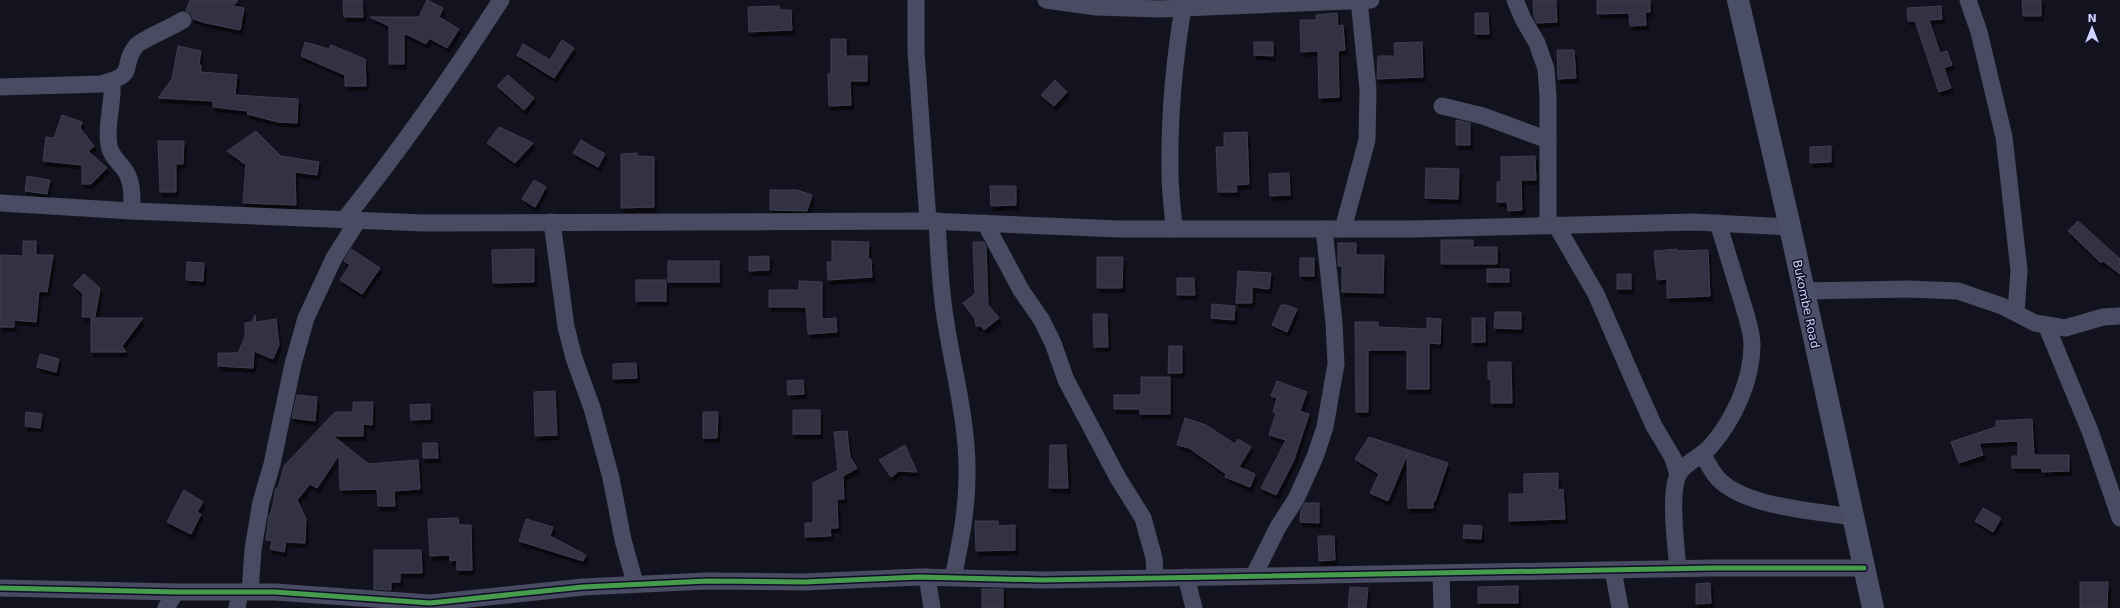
<svg xmlns="http://www.w3.org/2000/svg" width="2120" height="608" viewBox="0 0 2120 608" font-family="'DejaVu Sans',sans-serif">
  <style>
    .building { fill: #313142; stroke: #3e3e54; filter: url(#shadow) }
    .lines { fill: none; stroke-linecap: round; stroke-linejoin: round }
    .street { stroke: #484b61; stroke-width: 17 }
    .secondary { stroke: #4a4e67; stroke-width: 22 }
    .cycleway-casing { stroke: #0e0e25; stroke-width: 8 }
    .cycleway { stroke: #469c4c; stroke-width: 5 }
    .labels { text-anchor: middle; stroke-width: 3; stroke-linejoin: round; paint-order: stroke }
    .street-label { font-size: 12px; fill: #d2d5ff; stroke: #0e0e25 }
  </style>
  <defs>
    <filter id="shadow"><feDropShadow dx="2.5" dy="4.5" stdDeviation="0" flood-color="#0009"/></filter>
  </defs>
  <rect width="100%" height="100%" fill="#131320"/>
  <g class="building">
    <path d="M190,0H238L233,6L244,8L240,30L206,23L193,19L191,14L186,11Z"/>
    <path d="M343,0H362L363,17H344Z"/>
    <path d="M427,0L443,8L439,17L459,29L447,48L429,38L426,44L404,33V64H389V26L370,17H419Z"/>
    <path d="M1533,0H1556L1557,22L1537,23L1534,17Z"/>
    <path d="M1597,0H1650V12H1645L1646,25L1630,26L1629,13L1597,14Z"/>
    <path d="M2022,0H2041V16H2023Z"/>
    <path d="M779,6L780,10H791L792,30L749,32L748,7Z"/>
    <path d="M1941,6L1942,19L1929,20L1940,53L1947,51L1952,65L1944,68L1951,88L1939,92L1915,21H1908L1907,8Z"/>
    <path d="M1337,13L1338,26L1343,25L1345,50L1338,51L1339,97L1319,98L1318,51L1301,52L1300,20H1316V15Z"/>
    <path d="M1475,13H1488L1489,34H1475Z"/>
    <path d="M831,39H846V56H867V81H850L851,105L829,106L828,74H831Z"/>
    <path d="M562,40L574,48L554,78L517,55L523,44L550,60Z"/>
    <path d="M305,42L329,49L331,45L365,59L366,86H345V75L301,56Z"/>
    <path d="M1254,42H1273V56L1254,55Z"/>
    <path d="M1422,42L1423,77L1377,79L1378,56H1395L1394,43Z"/>
    <path d="M178,46L201,51L199,65H201V72L237,75L235,95L298,99L297,123L278,122L247,114L248,111L213,107V101L158,98L172,79Z"/>
    <path d="M1557,50H1574L1576,78L1558,79Z"/>
    <path d="M508,75L534,98L524,110L497,86Z"/>
    <path d="M1055,80L1067,92L1054,106L1041,95Z"/>
    <path d="M62,115L82,122L80,128L94,146L88,151L107,168L91,184H82V165L43,161L46,137L54,138Z"/>
    <path d="M1456,120L1470,123V145H1456Z"/>
    <path d="M499,127L533,143L515,163L487,143Z"/>
    <path d="M256,131L281,156L319,162L317,175L295,172L296,205L243,203L246,165L227,151Z"/>
    <path d="M1247,132L1249,184L1236,185L1237,192H1218L1216,147H1224V133Z"/>
    <path d="M581,140L605,154L598,167L573,153Z"/>
    <path d="M158,141H184L183,164H176V192H160Z"/>
    <path d="M1831,146V162L1810,163V147Z"/>
    <path d="M637,153V156L654,157V207L621,208V154Z"/>
    <path d="M1535,156L1536,180H1521L1522,210L1508,211L1507,202H1497V182H1501V157Z"/>
    <path d="M1426,168L1459,169L1458,199L1425,198Z"/>
    <path d="M1289,173L1290,195L1270,196L1269,174Z"/>
    <path d="M27,176L50,180L47,194L25,191Z"/>
    <path d="M534,180L546,187L535,207L522,199Z"/>
    <path d="M990,186H1016V205L991,206Z"/>
    <path d="M770,190H797L812,195L807,211L770,210Z"/>
    <path d="M2078,221L2120,259V274L2103,261L2101,263L2068,231Z"/>
    <path d="M1441,240H1473V247H1497V264H1441Z"/>
    <path d="M23,241H36V255H53L47,292L39,291L36,322L14,320V327H0V255L23,256Z"/>
    <path d="M832,241L869,242L868,259H871L872,277L828,280L827,262H832Z"/>
    <path d="M973,242H984L986,246L988,305L999,318L984,330L981,326H976L975,319L963,303L975,294Z"/>
    <path d="M1338,243H1356V255H1384L1383,293L1342,292V266H1338Z"/>
    <path d="M351,249L380,268L362,294L340,280L350,265L344,261Z"/>
    <path d="M534,249V282L493,283L492,250Z"/>
    <path d="M1677,249V251L1708,250L1710,296L1667,298V279L1657,280L1654,251Z"/>
    <path d="M769,256V270L749,271V257Z"/>
    <path d="M1097,257H1123L1122,288H1097Z"/>
    <rect x="1300" y="258" width="14" height="18"/>
    <rect x="668" y="261" width="51" height="21"/>
    <path d="M187,262L204,263L203,281L186,280Z"/>
    <rect x="1487" y="269" width="22" height="13"/>
    <path d="M1238,271L1271,273L1269,289L1252,287V303H1236Z"/>
    <path d="M84,274L100,288L95,317H82L83,294L73,285Z"/>
    <rect x="1617" y="274" width="14" height="15"/>
    <path d="M1177,278H1194L1195,295H1177Z"/>
    <rect x="636" y="280" width="30" height="21"/>
    <path d="M799,281L822,282V319L836,318L837,332L808,334L806,307H769V290H799Z"/>
    <path d="M1212,304L1235,306L1234,320L1211,318Z"/>
    <path d="M1281,305H1286L1297,309L1287,332L1272,325Z"/>
    <path d="M1495,312H1521V329L1494,328Z"/>
    <path d="M1093,314H1107L1108,347H1094Z"/>
    <path d="M255,315L256,322L276,319L279,345L273,359L254,351L253,368L218,366V353H238L245,337V323L252,322Z"/>
    <path d="M91,318H143L122,346L126,352H91Z"/>
    <path d="M1427,318L1441,319L1440,344L1429,343V389H1407V350H1368V412H1356L1355,322H1378V327L1427,329Z"/>
    <rect x="1472" y="318" width="13" height="24"/>
    <path d="M1169,346H1182V373H1168Z"/>
    <path d="M40,354L59,359L56,372L37,367Z"/>
    <path d="M1488,362H1511L1512,403H1491V379H1488Z"/>
    <path d="M636,363L637,378L613,379V364Z"/>
    <path d="M1141,377H1170V414H1140V409H1114V395H1141Z"/>
    <path d="M803,380L804,394L788,395L787,381Z"/>
    <path d="M1277,381L1307,392L1300,411L1309,414L1294,460L1276,495L1261,488L1286,440L1269,435L1276,413L1273,412L1277,398L1271,396Z"/>
    <path d="M555,391L557,435L535,436L534,392Z"/>
    <path d="M297,395L317,397L315,421L292,418Z"/>
    <path d="M353,402H373L372,425L363,424V436H333L369,464L418,460L420,489L394,491L395,506H378L377,489L340,490L339,455L317,488L310,484L297,500L306,519L305,543L286,542L284,552L270,549L272,541L266,540L269,515L271,513L276,488H278L284,466L335,412H353Z"/>
    <path d="M430,404V419L411,420L410,405Z"/>
    <rect x="793" y="410" width="27" height="24"/>
    <path d="M26,412L42,414L40,428L25,426Z"/>
    <path d="M703,412H718L717,438H703Z"/>
    <path d="M1185,418L1206,425L1235,444L1238,439L1251,447L1239,467L1255,474L1250,487L1225,477L1226,474L1189,448L1177,445Z"/>
    <path d="M2032,419L2034,455H2069V471L2042,472V468H2012V456H2018V441L1979,443L1983,455L1959,463L1951,442L1996,427V421Z"/>
    <path d="M847,431L850,457L857,468L843,476L844,499H837L838,528H830L831,536L805,537V523H813V483L838,470L834,432Z"/>
    <path d="M1369,437L1448,463L1435,501H1433V508H1408L1407,455L1388,501L1370,493L1379,474L1355,459Z"/>
    <path d="M423,443H437L438,458H423Z"/>
    <path d="M905,445L917,472L899,471L891,477L879,460Z"/>
    <path d="M1050,445H1066L1068,488H1049Z"/>
    <path d="M1558,473V490L1563,489L1565,519L1509,521V494H1524V474Z"/>
    <path d="M184,490L203,502L197,512L201,514L191,534L167,522Z"/>
    <path d="M1305,503H1319V523L1300,522L1301,510Z"/>
    <path d="M1983,508L2001,518L1993,532L1975,521Z"/>
    <path d="M458,518L459,525H471L472,570H457V560L450,561V555L430,556L428,519Z"/>
    <path d="M526,519L553,527L550,536L586,555L583,561L519,541Z"/>
    <path d="M975,521H998V526L1015,525V550L976,551Z"/>
    <path d="M1464,525L1482,526L1481,539L1463,538Z"/>
    <path d="M1318,536H1334L1335,560L1319,561Z"/>
    <path d="M374,550H421L422,573H400V582H391V590L374,589Z"/>
    <path d="M2080,582H2108L2107,608H2080Z"/>
    <path d="M1710,583L1711,603L1696,604V584Z"/>
    <path d="M1518,586V603H1478V587Z"/>
    <path d="M1350,587L1368,588L1366,608H1348Z"/>
    <rect x="982" y="589" width="21" height="19"/>
  </g>
  <g class="lines">
    <g class="street">
      <path d="M916,0V51L928,221"/>
      <path d="M1046,0L1096,7L1160,9L1371,0"/>
      <path d="M1515,0L1523,19L1537,43L1546,69L1548,97V226"/>
      <path d="M1968,0L1979,32L2004,137L2019,270L2016,313"/>
      <path d="M112,81C114,103 105,124 109,146C111,156 118,161 124,169C133,181 132,197 132,211"/>
      <path d="M0,87L101,84C140,74 119,67 136,46C142,39 173,27 183,20"/>
      <path d="M1442,106L1483,116L1548,140"/>
      <path d="M0,203L132,211L424,223L928,221L1119,229H1412L1694,222L1790,227"/>
      <path d="M344,220C401,149 452,76 501,0"/>
      <path d="M937,221C939,255 940,290 946,323C954,374 968,424 967,476C967,511 960,544 953,578"/>
      <path d="M552,222L566,327L574,358L592,408L611,478L623,540L635,583"/>
      <path d="M985,223L1021,290L1041,319L1053,343L1066,380L1118,478L1143,518L1154,558L1155,577"/>
      <path d="M1556,225L1596,294L1636,386L1654,426L1673,458L1678,475"/>
      <path d="M1174,229C1173,211 1170,192 1170,174C1169,119 1174,62 1183,8"/>
      <path d="M1343,229L1367,140L1368,89L1359,0"/>
      <path d="M1803,291L1909,289L1958,291L2002,306L2035,323L2065,328L2103,317L2120,316"/>
      <path d="M2046,325L2090,431L2120,518"/>
      <path d="M1702,454C1706,460 1710,468 1715,475C1739,507 1815,511 1853,517"/>
      <path d="M1678,568C1676,547 1669,494 1678,475C1684,463 1701,457 1710,447C1733,421 1752,381 1752,345C1752,331 1746,315 1742,301C1734,275 1726,249 1718,223"/>
      <path d="M1613,570L1620,608"/>
      <path d="M1441,573L1442,608"/>
      <path d="M1254,575L1278,527L1296,499L1315,457L1325,427L1336,364L1334,323L1324,229"/>
      <path d="M927,577L932,608"/>
      <path d="M1186,577L1194,608"/>
      <path d="M0,588L176,592H275L430,603L583,587L707,581L804,582L919,577L1043,580L1713,568H1864"/>
      <path d="M250,592L253,549L261,502L272,464L293,364L306,318L334,258L358,220"/>
      <path d="M166,608L176,592"/>
      <path d="M237,608L240,592"/>
    </g>
    <path class="secondary" d="M1738,0L1790,227L1873,608"/>
    <defs>
      <path id="cycleway" d="M0,588L176,592H275L430,603L583,587L707,581L804,582L919,577L1043,580L1713,568H1864"/>
    </defs>
    <use href="#cycleway" class="cycleway-casing"/>
    <use href="#cycleway" class="cycleway"/>
  </g>
  <g class="labels">
    <g class="street-label">
      <text transform="translate(1806 304) rotate(78)" y="4">Bukombe Road</text>
    </g>
  </g>
  <g transform="translate(2092 28)" stroke="#0e0e25" stroke-width="3" paint-order="stroke">
  <path d="M0-3L7 15L0 10L-7 15Z" fill="#d2d5ff"/>
  <text y="-6" font-size="11" font-weight="bold" text-anchor="middle" fill="#d2d5ff">N</text>
  </g>
</svg>
